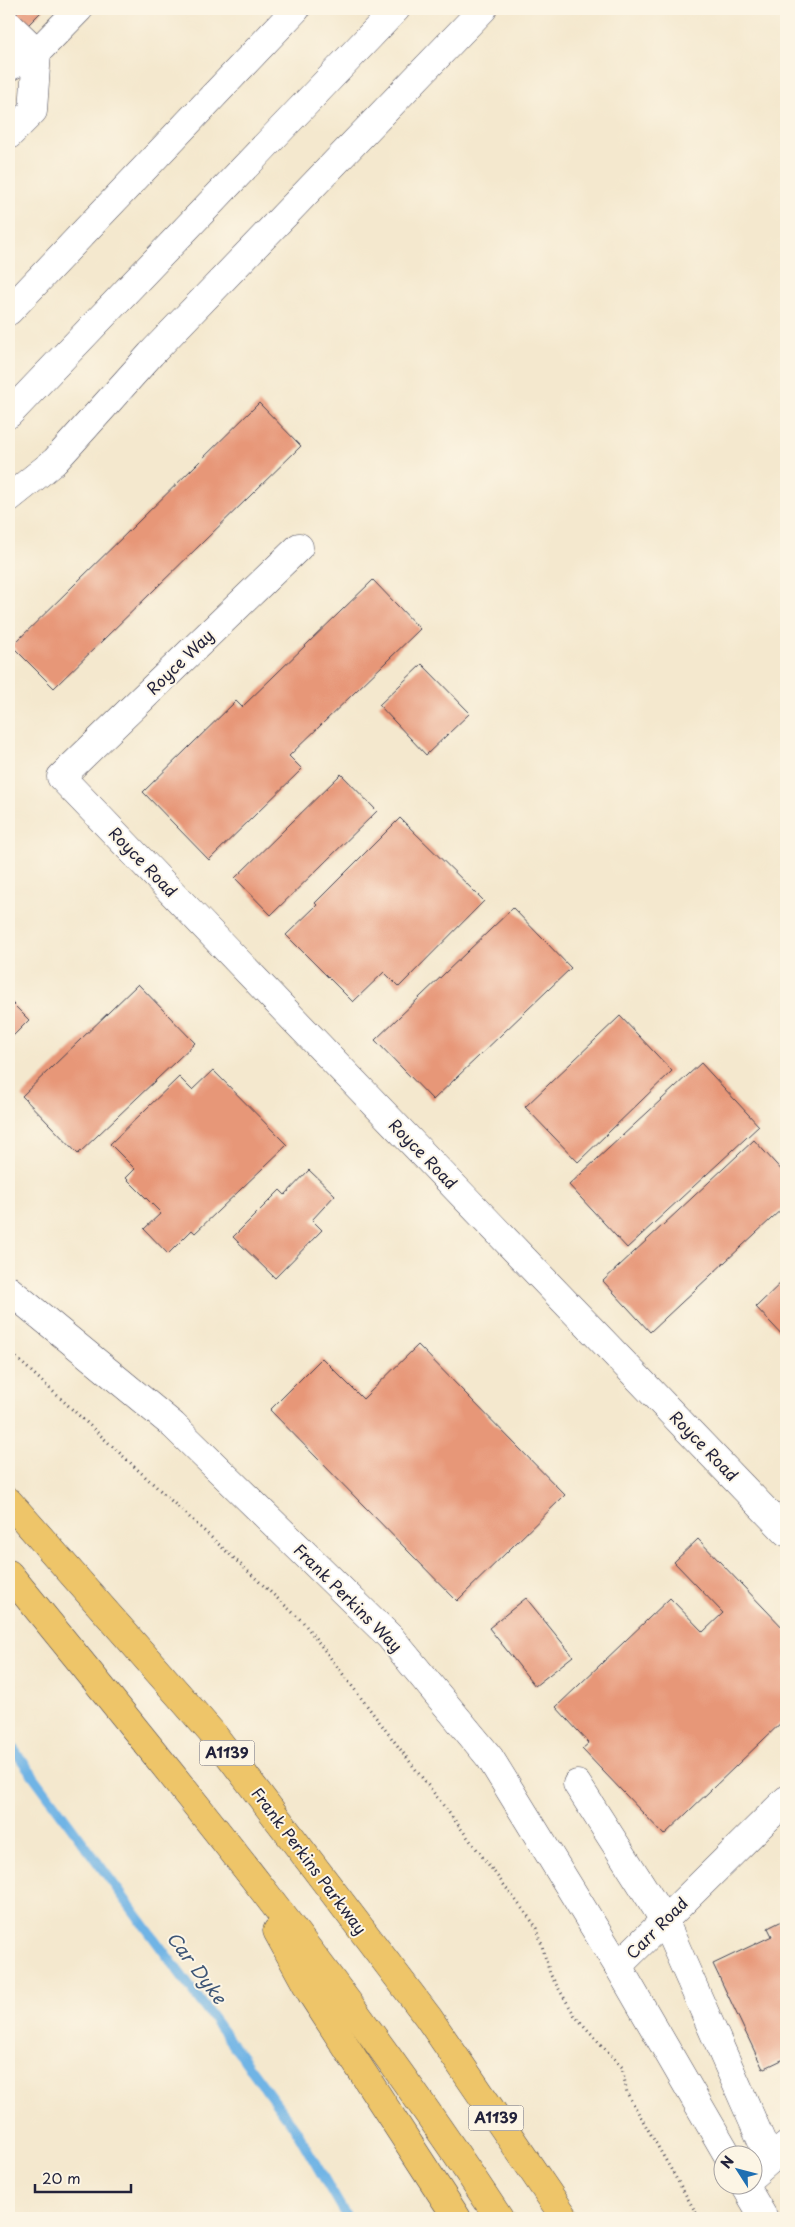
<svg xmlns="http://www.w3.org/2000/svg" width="795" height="2227" viewBox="0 0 795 2227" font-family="'Playpen Sans',sans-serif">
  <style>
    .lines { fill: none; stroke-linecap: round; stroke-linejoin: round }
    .stream { stroke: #6fb4e5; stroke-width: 10 }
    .building { fill: #e79778 }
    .minor-casing { stroke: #424051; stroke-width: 29 }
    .highway-casing { stroke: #424051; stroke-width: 29 }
    .path { stroke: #424051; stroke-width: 3; stroke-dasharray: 1 4; stroke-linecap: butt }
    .minor { stroke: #fff; stroke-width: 28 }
    .highway { stroke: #eec569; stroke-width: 28 }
    .labels { text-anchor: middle; stroke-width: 4; stroke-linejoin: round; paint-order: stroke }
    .shield { fill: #fcf5e5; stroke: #63616e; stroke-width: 1 }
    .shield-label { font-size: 15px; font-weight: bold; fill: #22223b }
    .street-label { font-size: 16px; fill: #22223b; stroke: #fcf5e5 }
    .water-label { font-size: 18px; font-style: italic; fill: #3d5576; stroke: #fcf5e5 }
  </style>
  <rect width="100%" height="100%" fill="#fcf5e5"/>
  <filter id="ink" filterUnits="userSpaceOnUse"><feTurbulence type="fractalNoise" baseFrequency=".02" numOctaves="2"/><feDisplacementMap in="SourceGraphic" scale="10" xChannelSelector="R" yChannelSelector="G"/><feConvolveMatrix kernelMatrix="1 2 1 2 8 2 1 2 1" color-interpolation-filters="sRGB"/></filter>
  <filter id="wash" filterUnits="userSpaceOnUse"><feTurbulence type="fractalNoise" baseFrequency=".0096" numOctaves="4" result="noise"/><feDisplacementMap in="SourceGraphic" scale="20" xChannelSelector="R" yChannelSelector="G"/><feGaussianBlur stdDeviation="1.12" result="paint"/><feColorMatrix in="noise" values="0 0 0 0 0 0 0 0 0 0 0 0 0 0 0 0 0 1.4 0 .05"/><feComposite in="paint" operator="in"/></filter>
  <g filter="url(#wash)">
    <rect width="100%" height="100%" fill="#f4e8ce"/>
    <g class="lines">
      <path class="stream" d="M9,1743L296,2130L347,2218"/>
    </g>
    <g id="blocks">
      <g class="building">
        <path d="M9,9H44L23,30L9,16Z"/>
        <path d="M259,403L301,446L54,688L12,646Z"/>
        <path d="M373,580L420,629L289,756L302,769L209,860L143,792L236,701L242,707Z"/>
        <path d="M422,664L470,713L426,755L379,705Z"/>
        <path d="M341,774L377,811L271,915L235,878Z"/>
        <path d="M400,818L484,901L399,987L384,972L353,1002L286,935L317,905L315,903Z"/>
        <path d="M513,908L571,968L433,1100L375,1040Z"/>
        <path d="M138,984L195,1043L78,1154L22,1096Z"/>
        <path d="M9,1000L29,1020L9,1040Z"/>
        <path d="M620,1016L672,1071L578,1162L525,1107Z"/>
        <path d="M701,1063L759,1126L627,1248L569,1185Z"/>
        <path d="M213,1070L287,1145L195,1233L192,1230L168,1254L144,1229L161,1213L126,1178L135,1169L110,1144L179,1077L192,1090Z"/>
        <path d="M754,1140L786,1175V1205L650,1332L603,1281Z"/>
        <path d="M309,1170L335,1195L312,1220L322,1230L275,1278L233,1237L280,1190L285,1195Z"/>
        <path d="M786,1278V1339L756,1307Z"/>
        <path d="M418,1345L565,1495L457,1601L270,1410L322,1358L363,1399Z"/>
        <path d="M698,1539L786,1631V1718L664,1835L582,1749L589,1743L556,1707L670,1598L703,1632L723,1613L674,1562Z"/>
        <path d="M526,1598L573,1656L535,1686L489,1628Z"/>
        <path d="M786,1919V2058L763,2069L713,1964L772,1936L768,1928Z"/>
      </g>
    </g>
  </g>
  <g filter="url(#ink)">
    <use href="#blocks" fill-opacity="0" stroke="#424051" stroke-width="1"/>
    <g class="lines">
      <defs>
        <g id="minor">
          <path d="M9,25L37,52"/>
          <path d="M9,67L37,52L79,9"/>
          <path d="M9,135L33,111L37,52"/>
          <path d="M9,311L296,9"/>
          <path d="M9,414L396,9"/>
          <path d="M9,498L55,461L151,354L483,9"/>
          <path d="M299,547L61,777L786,1532"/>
          <path d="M9,1290L173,1425L390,1637L490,1758L618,1966L727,2154"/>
          <path d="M577,1784L664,1920L770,2160"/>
          <path d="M618,1966L786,1800"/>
          <path d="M752,2176L786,2146"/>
          <path d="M744,2184L764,2218"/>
        </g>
        <g id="highway">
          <path d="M9,1502L213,1734L428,2017L565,2218"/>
          <path d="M9,1574C180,1783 351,1992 499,2218"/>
          <path d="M277,1931L311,1993L457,2218"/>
        </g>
      </defs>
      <use href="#minor" class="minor-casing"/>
      <use href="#highway" class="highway-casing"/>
      <path class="path" d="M9,1351L303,1622L537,1928L550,1974L575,2016L622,2067L627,2093L699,2218"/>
      <use href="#minor" class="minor"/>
      <use href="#highway" class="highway"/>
    </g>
  </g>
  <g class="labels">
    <g class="shield">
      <rect x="199.5" y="1740.5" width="55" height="25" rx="4"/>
      <rect x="468.5" y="2105.5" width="55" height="25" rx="4"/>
    </g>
    <g class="shield-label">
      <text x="227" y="1758">A1139</text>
      <text x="496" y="2123">A1139</text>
    </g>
    <g class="street-label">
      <text transform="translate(180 662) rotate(-44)" y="6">Royce Way</text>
      <text transform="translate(143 862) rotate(46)" y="6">Royce Road</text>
      <text transform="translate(423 1154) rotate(46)" y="6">Royce Road</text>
      <text transform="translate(704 1446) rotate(46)" y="6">Royce Road</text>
      <text transform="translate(348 1598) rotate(45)" y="6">Frank Perkins Way</text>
      <text transform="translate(309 1861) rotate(53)" y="6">Frank Perkins Parkway</text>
      <text transform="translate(657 1928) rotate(-45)" y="6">Carr Road</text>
    </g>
    <g class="water-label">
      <text transform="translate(196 1968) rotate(53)" y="6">Car Dyke</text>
    </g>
  </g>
  <rect width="795" height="2227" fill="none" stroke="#fcf5e5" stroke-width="30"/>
  <g transform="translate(738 2170) rotate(306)"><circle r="24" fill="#fcf5e5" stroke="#a5a1a1"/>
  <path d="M0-4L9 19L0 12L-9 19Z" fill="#1f6fb2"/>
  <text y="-8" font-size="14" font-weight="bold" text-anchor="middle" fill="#22223b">N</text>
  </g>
  <path d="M35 2184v8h96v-8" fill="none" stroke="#22223b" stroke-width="2.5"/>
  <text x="42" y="2184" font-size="15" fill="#22223b" stroke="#fcf5e5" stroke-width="4" paint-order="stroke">20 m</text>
</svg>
